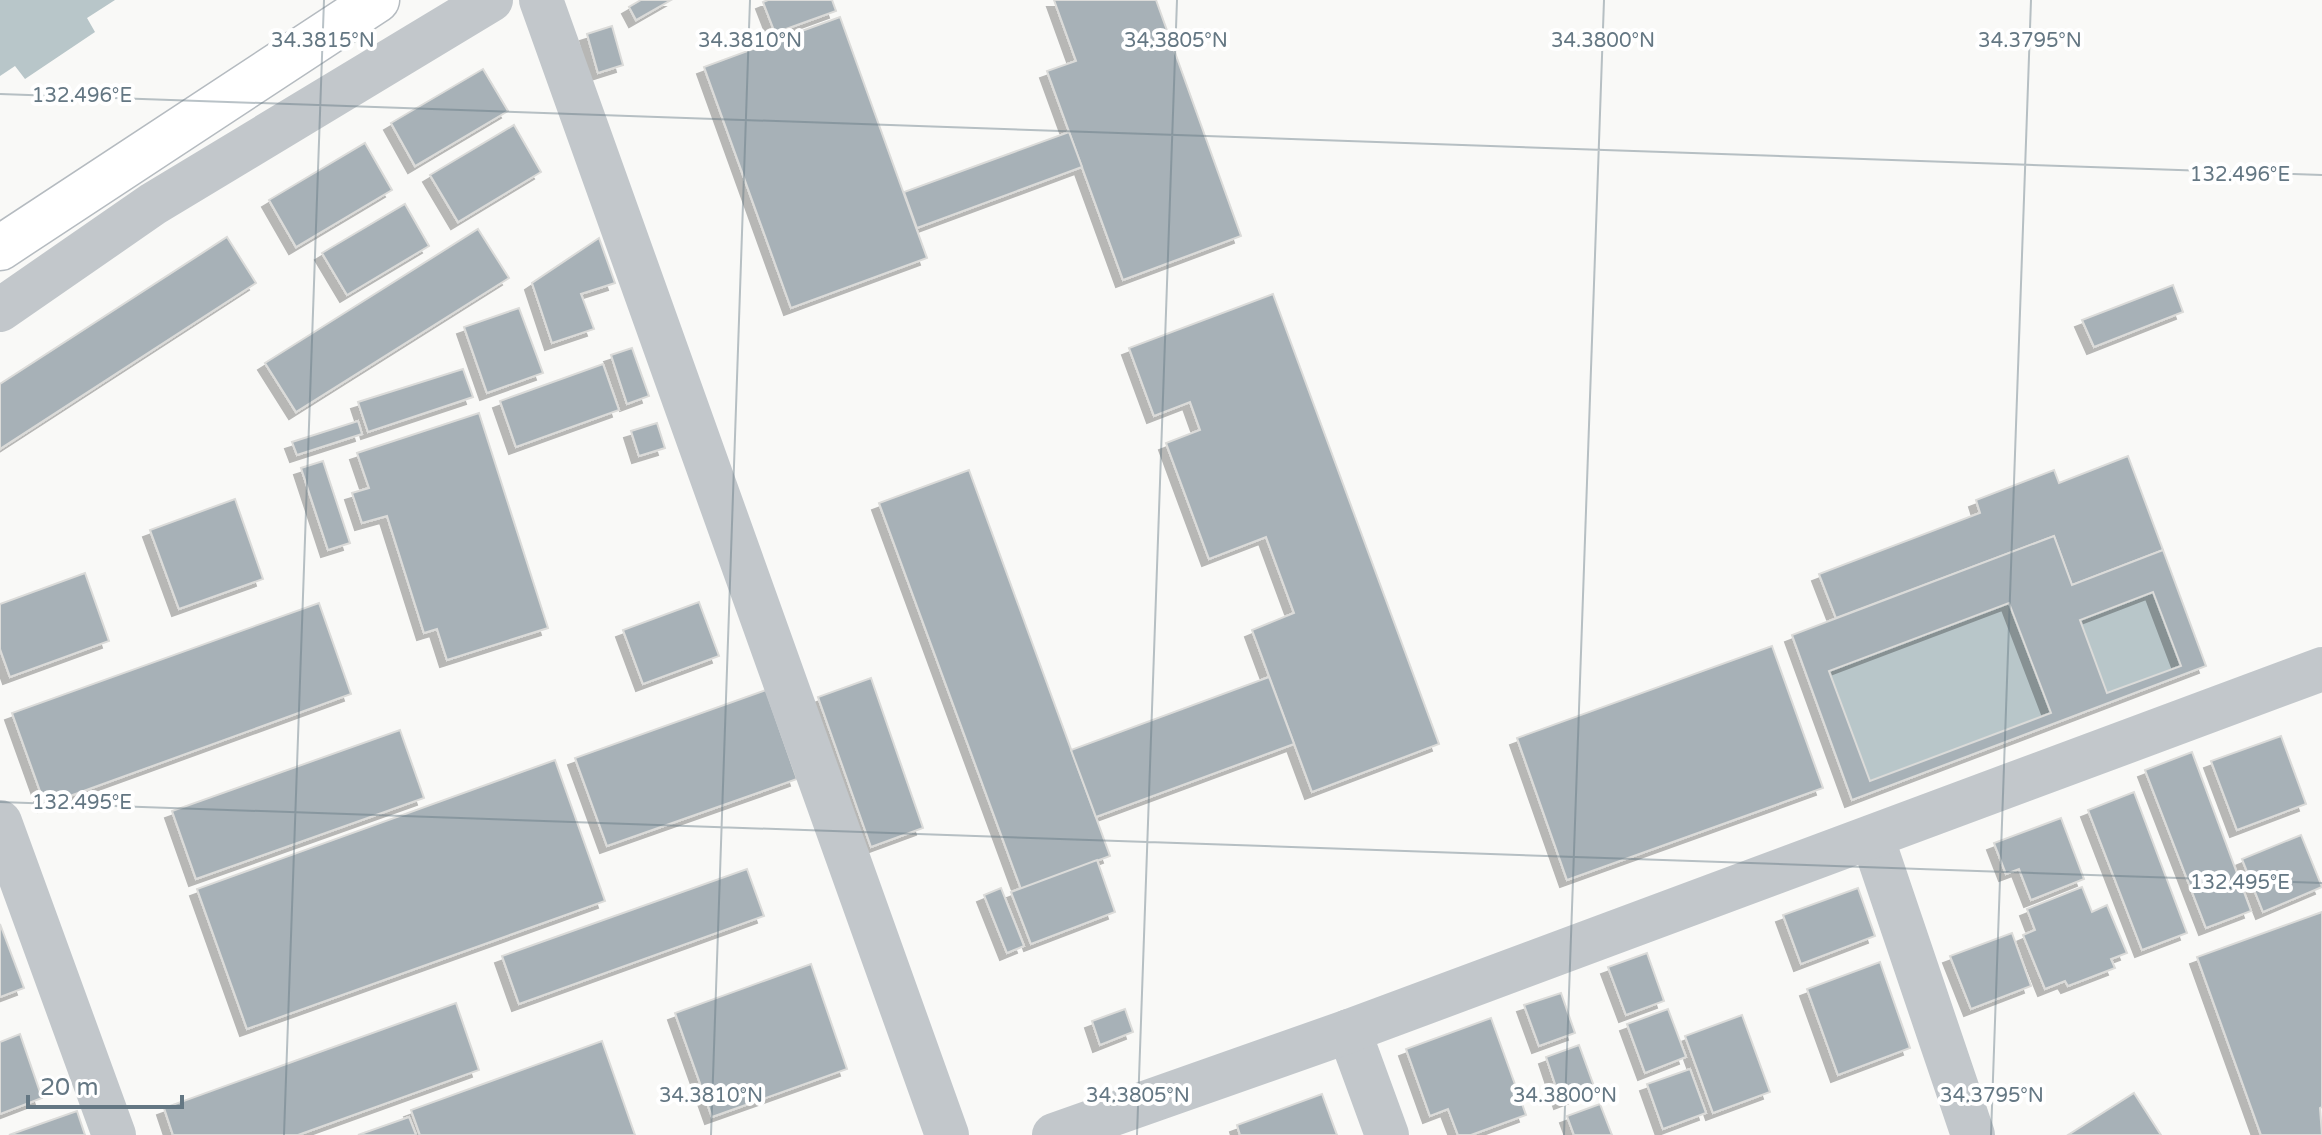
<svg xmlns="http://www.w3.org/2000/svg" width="2322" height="1135" viewBox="0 0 2322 1135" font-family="'Varela Round',sans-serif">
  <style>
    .water { fill: #b8c6c9 }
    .building { fill: #a7b1b7; stroke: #dbdbd9; stroke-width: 2; fill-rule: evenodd; filter: url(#shadow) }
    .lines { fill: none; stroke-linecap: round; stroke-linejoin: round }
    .secondary-casing { stroke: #b5bbc0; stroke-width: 47 }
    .street { stroke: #c2c7cb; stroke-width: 44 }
    .secondary { stroke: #fff; stroke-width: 44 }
    .ticks { fill: none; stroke: #647783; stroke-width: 2; stroke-opacity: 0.45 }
    .ticks-label { font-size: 20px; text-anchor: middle; fill: #647783; stroke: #fff; stroke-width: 8; stroke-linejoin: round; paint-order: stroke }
  </style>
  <defs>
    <filter id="shadow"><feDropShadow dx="-7" dy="7" stdDeviation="0" flood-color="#0004"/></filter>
  </defs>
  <rect width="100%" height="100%" fill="#f9f9f7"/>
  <g class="water">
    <path d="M0,0H115L87,18L95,32L25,79L15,66L0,76Z"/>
    <path d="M2153,592L2181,666L2107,693L2080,620Z"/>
    <path d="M2009,603L2051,713L1870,781L1829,671Z"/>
  </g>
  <g class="building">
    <path d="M641,0H671L636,20L629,7Z"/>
    <path d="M768,0H832L836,11L775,33L763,2Z"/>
    <path d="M1054,0H1156L1241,236L1123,280L1047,71L1076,61Z"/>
    <path d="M840,17L927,258L791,308L704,67Z"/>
    <path d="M612,26L623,65L598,73L587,34Z"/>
    <path d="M483,69L508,111L415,166L391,123Z"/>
    <path d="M514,125L541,172L458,222L430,175Z"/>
    <path d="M1069,132L1082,167L917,228L904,192Z"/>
    <path d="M365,143L392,190L296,247L269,200Z"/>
    <path d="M405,204L429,246L347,295L322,253Z"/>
    <path d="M478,229L509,278L296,412L265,363Z"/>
    <path d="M227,237L256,283L0,449V384Z"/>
    <path d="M599,238L615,283L581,294L594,329L552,343L532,283Z"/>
    <path d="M2173,285L2183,312L2094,347L2082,320Z"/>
    <path d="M1273,294L1439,744L1312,792L1252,630L1294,613L1266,537L1209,559L1166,443L1200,430L1190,402L1154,416L1129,348Z"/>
    <path d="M519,308L543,373L487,393L464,327Z"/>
    <path d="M632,348L649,396L627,404L611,355Z"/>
    <path d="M603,364L619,410L516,447L500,401Z"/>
    <path d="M463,369L473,397L368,432L358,402Z"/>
    <path d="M479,413L548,628L447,660L437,629L424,633L387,516L362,523L352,493L369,488L357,453Z"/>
    <path d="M358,421L362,434L297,455L292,442Z"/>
    <path d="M657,423L665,448L639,456L631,431Z"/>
    <path d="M2128,456L2163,550L2072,585L2054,536L1836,618L1819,574L1980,513L1976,500L2054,470L2059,483Z"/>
    <path d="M323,461L350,543L328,550L301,468Z"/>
    <path d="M969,470L1110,856L1021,889L879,503Z"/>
    <path d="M235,499L263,579L179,609L150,530Z"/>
    <path d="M2054,536L2072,585L2163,550L2206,666L1852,800L1792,635ZM2153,592L2181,666L2107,693L2080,620ZM2009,603L2051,713L1870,781L1829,671Z"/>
    <path d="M85,573L109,641L10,677L0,649V604Z"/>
    <path d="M699,602L719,656L643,684L623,630Z"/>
    <path d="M319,603L351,694L45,805L12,713Z"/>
    <path d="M1772,646L1823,788L1567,880L1517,738Z"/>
    <path d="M1269,677L1294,744L1096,817L1071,750Z"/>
    <path d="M871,678L923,828L871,847L818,697Z"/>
    <path d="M766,690L797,779L607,846L575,758Z"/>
    <path d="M400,730L424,798L196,879L172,811Z"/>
    <path d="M2281,736L2306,804L2237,830L2211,761Z"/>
    <path d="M2192,752L2251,911L2206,928L2145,770Z"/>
    <path d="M555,760L605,901L247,1029L197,889Z"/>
    <path d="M2134,792L2187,933L2142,950L2088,810Z"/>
    <path d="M2061,818L2084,879L2031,900L2019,869L2006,874L1994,843Z"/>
    <path d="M2301,835L2322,887L2263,912L2242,859Z"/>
    <path d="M1097,860L1115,912L1031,944L1011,892Z"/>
    <path d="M747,869L764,916L519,1004L502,956Z"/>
    <path d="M2082,887L2092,912L2107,905L2127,953L2111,959L2115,968L2068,986L2065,981L2045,989L2023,935L2035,930L2027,909Z"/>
    <path d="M1001,888L1024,946L1007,953L984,895Z"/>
    <path d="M1858,888L1875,936L1801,964L1783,915Z"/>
    <path d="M2322,912V1107L2320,1108L2322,1135H2261L2197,957Z"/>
    <path d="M0,924L24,988L0,997Z"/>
    <path d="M2012,933L2031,986L1971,1009L1950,956Z"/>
    <path d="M1647,953L1664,1001L1626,1015L1608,967Z"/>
    <path d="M1880,962L1910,1048L1838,1075L1807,989Z"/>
    <path d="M811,964L847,1069L712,1117L675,1013Z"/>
    <path d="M1561,993L1575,1033L1539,1046L1524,1005Z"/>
    <path d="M456,1003L479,1070L298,1135H173L164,1108Z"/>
    <path d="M1125,1009L1133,1032L1100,1045L1092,1021Z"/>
    <path d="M1668,1009L1686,1057L1645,1073L1627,1024Z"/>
    <path d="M1742,1015L1770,1092L1713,1113L1685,1036Z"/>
    <path d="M1491,1018L1526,1115L1471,1135H1458L1448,1109L1430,1116L1406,1049Z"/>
    <path d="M20,1034L42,1098L0,1114V1042Z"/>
    <path d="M602,1041L635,1135H420L411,1110Z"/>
    <path d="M1579,1045L1595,1089L1561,1102L1546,1057Z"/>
    <path d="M1690,1069L1706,1113L1663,1129L1647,1084Z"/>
    <path d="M2134,1093L2161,1135H2068Z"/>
    <path d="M1322,1094L1337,1135H1240L1237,1125Z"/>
    <path d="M1600,1104L1612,1135H1574L1567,1116Z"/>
    <path d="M77,1111L85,1135H9Z"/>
    <path d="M409,1117L416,1135H358Z"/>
  </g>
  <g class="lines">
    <defs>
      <path id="secondary" d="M0,248L377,0"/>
    </defs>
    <use href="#secondary" class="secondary-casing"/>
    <g class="street">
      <path d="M541,0L947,1135"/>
      <path d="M0,310L153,204L491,0"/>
      <path d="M0,822L114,1135"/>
      <path d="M1872,837L1973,1135"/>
      <path d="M1349,1031L1387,1135"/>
      <path d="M1054,1135L1349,1031L2322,669"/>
    </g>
    <use href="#secondary" class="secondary"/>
  </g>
  <path class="ticks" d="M0,94L2322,175M0,802L2322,883M284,1135L324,0M711,1135L750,0M1137,1135L1177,0M1564,1135L1604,0M1991,1135L2031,0"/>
  <g class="ticks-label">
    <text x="323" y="47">34.3815°N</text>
    <text x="750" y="47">34.3810°N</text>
    <text x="1176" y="47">34.3805°N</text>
    <text x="1603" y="47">34.3800°N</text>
    <text x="2030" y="47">34.3795°N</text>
    <text x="82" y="102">132.496°E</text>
    <text x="2240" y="181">132.496°E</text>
    <text x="82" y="809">132.495°E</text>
    <text x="2240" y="889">132.495°E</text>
    <text x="711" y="1102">34.3810°N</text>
    <text x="1138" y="1102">34.3805°N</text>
    <text x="1565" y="1102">34.3800°N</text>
    <text x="1992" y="1102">34.3795°N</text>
  </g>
  <path d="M28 1095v12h154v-12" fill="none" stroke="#647783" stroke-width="4"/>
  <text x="40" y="1095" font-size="24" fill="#647783" stroke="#ffffff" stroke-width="6" paint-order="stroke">20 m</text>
</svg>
